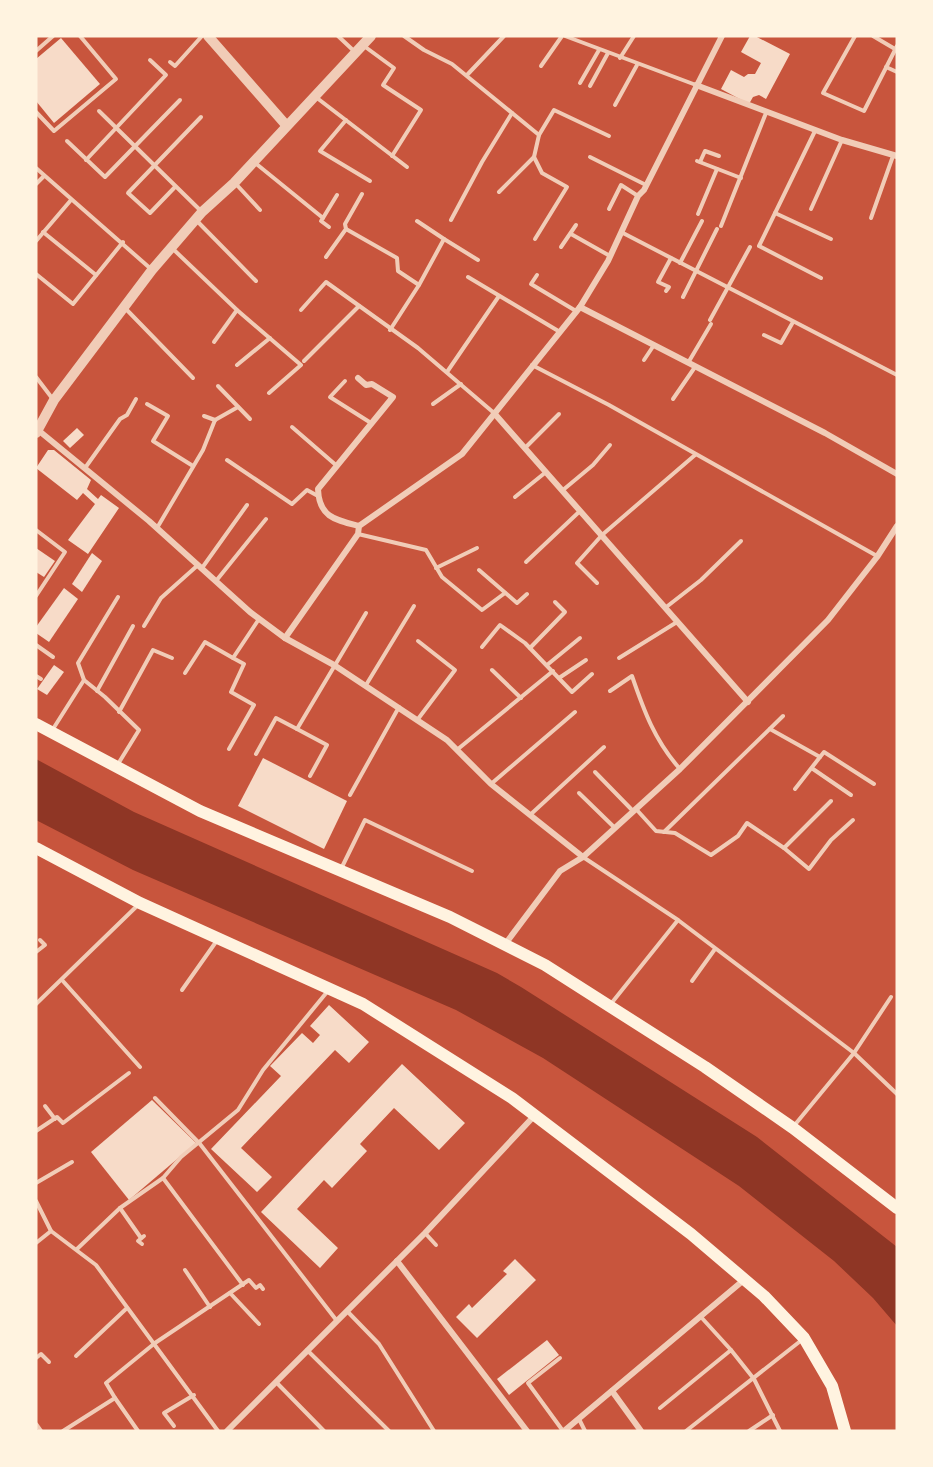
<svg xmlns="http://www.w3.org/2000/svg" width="933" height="1467" viewBox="0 0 933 1467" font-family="Mulish,sans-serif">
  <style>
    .water { fill: #8f3625 }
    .building { fill: #f7dbc8 }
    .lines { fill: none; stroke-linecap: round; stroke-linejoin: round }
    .service { stroke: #f1ccb7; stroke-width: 4 }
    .minor { stroke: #f1ccb7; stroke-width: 6 }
    .tertiary { stroke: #f1ccb7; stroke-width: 10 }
    .secondary { stroke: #fff3e0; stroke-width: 12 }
  </style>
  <rect width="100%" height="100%" fill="#c8553d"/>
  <path class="water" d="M36,759L134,812L497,973L521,987L757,1137L897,1247V1326L873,1298L834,1261L739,1186L543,1058L456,1010L133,870L36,820Z"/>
  <g class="building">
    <path d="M750,36H755L790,54L766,99L759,95L753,97L749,104L721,89L731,70L744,77L748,74H755L761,63L741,52Z"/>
    <path d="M61,38L100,84L54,123L36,101V59Z"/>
    <path d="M77,428L84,435L70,448L63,441Z"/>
    <path d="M48,450H54L91,480L87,489L98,499L101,495L119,508L88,554L68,540L95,504L83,493L77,500L36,468Z"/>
    <path d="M36,548L55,561L44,577L36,572Z"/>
    <path d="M92,553L102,561L82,592L72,584Z"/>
    <path d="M64,588L78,599L49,642L36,633V627Z"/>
    <path d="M54,665L64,672L47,695L37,689Z"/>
    <path d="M263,758L347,801L324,849L238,806Z"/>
    <path d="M329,1005L369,1042L349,1063L335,1050L241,1148L272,1177L257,1192L211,1149L281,1076L270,1066L302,1033L313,1043L320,1035L310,1026Z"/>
    <path d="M402,1064L465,1123L439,1150L394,1108L360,1144L367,1151L332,1188L324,1180L297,1209L338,1248L320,1268L261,1212Z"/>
    <path d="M152,1100L196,1143L129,1200L91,1152Z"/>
    <path d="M515,1259L536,1280L477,1338L456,1317L469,1304L472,1308L507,1274L503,1271Z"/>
    <path d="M547,1340L559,1355L509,1395L497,1379Z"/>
  </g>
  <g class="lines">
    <g class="service">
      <path d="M338,36L355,52"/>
      <path d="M404,36L424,50L452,64L539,135L534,157L499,192"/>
      <path d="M565,36L696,85"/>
      <path d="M855,36L823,93L864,111L897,46"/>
      <path d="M873,36L895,49"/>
      <path d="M364,46L394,68L383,85L421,110L392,156"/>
      <path d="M36,51L53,36"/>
      <path d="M620,58L634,36"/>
      <path d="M170,62L175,66L202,36"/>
      <path d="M541,66L562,36"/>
      <path d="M886,67L897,72"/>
      <path d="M467,75L504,36"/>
      <path d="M580,83L599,50"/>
      <path d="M590,86L608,53"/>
      <path d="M317,98L407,167"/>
      <path d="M615,105L637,65"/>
      <path d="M99,111L201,211"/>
      <path d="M36,112L54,131L116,79L80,36"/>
      <path d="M346,120L320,151L370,181"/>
      <path d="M815,131L759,246L821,278"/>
      <path d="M539,135L554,110L609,136"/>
      <path d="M67,141L105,177L180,100"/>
      <path d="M534,157L542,173L567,187L535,239"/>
      <path d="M590,157L646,185"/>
      <path d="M86,160L166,75L150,60"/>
      <path d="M697,161L741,178"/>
      <path d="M254,162L323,218L337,195"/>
      <path d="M700,162L705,151L719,156"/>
      <path d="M36,168L151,269"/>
      <path d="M235,183L260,210"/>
      <path d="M36,184L44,176"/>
      <path d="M175,187L150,213L128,193L201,117"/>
      <path d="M609,209L621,185L638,196"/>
      <path d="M811,209L842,140"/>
      <path d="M775,213L831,239"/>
      <path d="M698,214L717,169"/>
      <path d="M323,218L321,221L329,227"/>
      <path d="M871,218L893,156"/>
      <path d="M451,220L482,162L512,113"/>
      <path d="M197,221L256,281"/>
      <path d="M721,226L766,113"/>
      <path d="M346,229L397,258L398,271L419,285"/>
      <path d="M43,232L96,275"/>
      <path d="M623,233L897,375"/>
      <path d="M571,234L610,256"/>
      <path d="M444,239L478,260"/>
      <path d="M36,241L71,200"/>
      <path d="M561,247L576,225"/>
      <path d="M173,249L237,310L301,365L269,393"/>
      <path d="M326,257L346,229L345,224L362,194"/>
      <path d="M680,263L702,221"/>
      <path d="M36,274L73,304L123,242"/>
      <path d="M537,275L531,284L576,311"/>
      <path d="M468,277L560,332"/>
      <path d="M666,291L669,287L658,282L671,258"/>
      <path d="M683,297L717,229"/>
      <path d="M124,307L193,378"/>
      <path d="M301,310L326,282L418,348L494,413"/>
      <path d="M710,320L750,247"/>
      <path d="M390,330L419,285L444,239L417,221"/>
      <path d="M764,335L781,343L793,322"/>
      <path d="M214,342L237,310"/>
      <path d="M644,360L654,345"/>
      <path d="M304,361L359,306"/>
      <path d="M688,363L711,324"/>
      <path d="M237,365L270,338"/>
      <path d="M532,365L609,405L877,556"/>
      <path d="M447,372L499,296"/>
      <path d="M36,377L52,398"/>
      <path d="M345,381L330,397L371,423"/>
      <path d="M218,386L250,419"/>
      <path d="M673,399L695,367"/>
      <path d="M147,404L168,416L153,441L193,466"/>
      <path d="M433,404L461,384"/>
      <path d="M204,416L215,420"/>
      <path d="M215,420L238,407"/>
      <path d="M292,427L337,466"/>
      <path d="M526,447L559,414"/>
      <path d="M227,460L292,504L307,490L318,496"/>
      <path d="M85,468L120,419L127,415L136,399"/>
      <path d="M563,490L593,465L610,445"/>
      <path d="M515,497L546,472"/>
      <path d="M157,528L203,450L215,420"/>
      <path d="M36,530L65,552L36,596"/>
      <path d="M358,534L426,550L442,577L482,610L505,593"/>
      <path d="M526,562L580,511"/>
      <path d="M202,568L247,505"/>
      <path d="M436,568L477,548"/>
      <path d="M479,570L517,603L527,594"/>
      <path d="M216,581L266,519"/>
      <path d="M597,583L577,563L602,535L695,455"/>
      <path d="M118,597L78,663L84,680L105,697L139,730L118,764"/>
      <path d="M665,608L701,580L741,541"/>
      <path d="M144,626L161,598L198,565"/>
      <path d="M418,641L455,670L418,719"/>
      <path d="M36,645L53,657"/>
      <path d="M482,647L500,625L525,643L572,692L592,674"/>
      <path d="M530,648L565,612L555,602"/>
      <path d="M619,658L677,622"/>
      <path d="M547,665L580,638"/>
      <path d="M492,670L521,698"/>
      <path d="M185,673L205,642L233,658"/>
      <path d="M36,676L41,679"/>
      <path d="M559,678L586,660"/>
      <path d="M366,685L414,606"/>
      <path d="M97,691L133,626"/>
      <path d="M610,691L632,676C644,711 655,741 680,769"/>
      <path d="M119,712L153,650L172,658"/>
      <path d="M53,729L84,680"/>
      <path d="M297,729L327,745L310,776"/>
      <path d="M770,729L820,757L795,789"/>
      <path d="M229,749L254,705L231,692L244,664L233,658L259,619"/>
      <path d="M458,749L553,671"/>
      <path d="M256,754L276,718L297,729L366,613"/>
      <path d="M820,757L824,752L874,784"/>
      <path d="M813,769L851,795"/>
      <path d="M595,772L633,811"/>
      <path d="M491,784L575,712"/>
      <path d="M579,793L615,828"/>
      <path d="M350,795L399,707"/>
      <path d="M636,809L656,831L675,833L711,855L738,836L747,823L784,848L831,801"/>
      <path d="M530,815L604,747"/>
      <path d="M664,832L783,716"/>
      <path d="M784,848L809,869L831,840L853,820"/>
      <path d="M583,857L678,920L854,1053L897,1094"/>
      <path d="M341,869L365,820L472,871"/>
      <path d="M36,952L45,945L40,940"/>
      <path d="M62,980L140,1067"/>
      <path d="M692,981L715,949"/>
      <path d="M182,990L218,939"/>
      <path d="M36,1004L138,905"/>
      <path d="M610,1005L678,920"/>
      <path d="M155,1098L200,1144L337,1321"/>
      <path d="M45,1106L55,1119"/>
      <path d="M793,1127L854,1053L891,997"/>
      <path d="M36,1131L57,1117L63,1123L129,1073"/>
      <path d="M163,1178L243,1285"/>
      <path d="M36,1183L72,1162"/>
      <path d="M36,1201L51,1231L96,1265L218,1431"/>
      <path d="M120,1208L141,1238"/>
      <path d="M425,1233L436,1245"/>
      <path d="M36,1243L51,1231"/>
      <path d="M142,1244L138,1241L144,1236"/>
      <path d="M77,1249L120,1208L163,1178L181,1157L238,1110L263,1070L327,992"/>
      <path d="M185,1270L210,1307"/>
      <path d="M230,1293L259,1324"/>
      <path d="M347,1311L379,1344L434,1431"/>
      <path d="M701,1317L731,1350"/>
      <path d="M307,1350L389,1431"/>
      <path d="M76,1356L127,1308"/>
      <path d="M36,1358L41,1354L49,1362"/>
      <path d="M560,1358L528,1383L563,1431"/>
      <path d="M276,1382L324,1431"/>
      <path d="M115,1398L138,1431"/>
      <path d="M660,1408L731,1350L754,1379L780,1431"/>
      <path d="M579,1419L585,1431"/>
      <path d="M36,1424L41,1431"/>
      <path d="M174,1426L164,1413L194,1395"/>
      <path d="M63,1431L115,1398L106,1383L155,1343L249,1280L256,1288L260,1285L263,1289"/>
      <path d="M686,1431L803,1339"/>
      <path d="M749,1431L773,1415"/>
    </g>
    <g class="minor">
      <path d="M696,85L842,140L897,156"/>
      <path d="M580,307L825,433L897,474"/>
      <path d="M358,378L366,385L372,384L393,397L318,489C319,517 335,520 359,526"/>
      <path d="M494,413L748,702"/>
      <path d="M38,430L149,521L250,612L285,638L334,665L447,740L491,784L583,857"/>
      <path d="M285,638L358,534L359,526L462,454L580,307L608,261L638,196L644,190L722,36"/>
      <path d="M506,943L560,871L583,857L680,769L828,620L877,557L897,526"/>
      <path d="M397,1261L527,1431"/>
      <path d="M612,1391L641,1431"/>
      <path d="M227,1431L425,1233L535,1115"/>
      <path d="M564,1431L745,1279"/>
    </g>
    <g class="tertiary">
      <path d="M208,36L286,125"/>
      <path d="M36,433L54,400L152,270L202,212L234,183L371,36"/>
    </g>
    <g class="secondary">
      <path d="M36,724L200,811L450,917L545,965L705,1067L793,1128L897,1208"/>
      <path d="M36,848L140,903L363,1004L512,1098L691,1234L764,1296L804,1338L832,1386L845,1431"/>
    </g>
  </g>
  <rect width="933" height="1467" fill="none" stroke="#fff3e0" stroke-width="75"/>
</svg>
